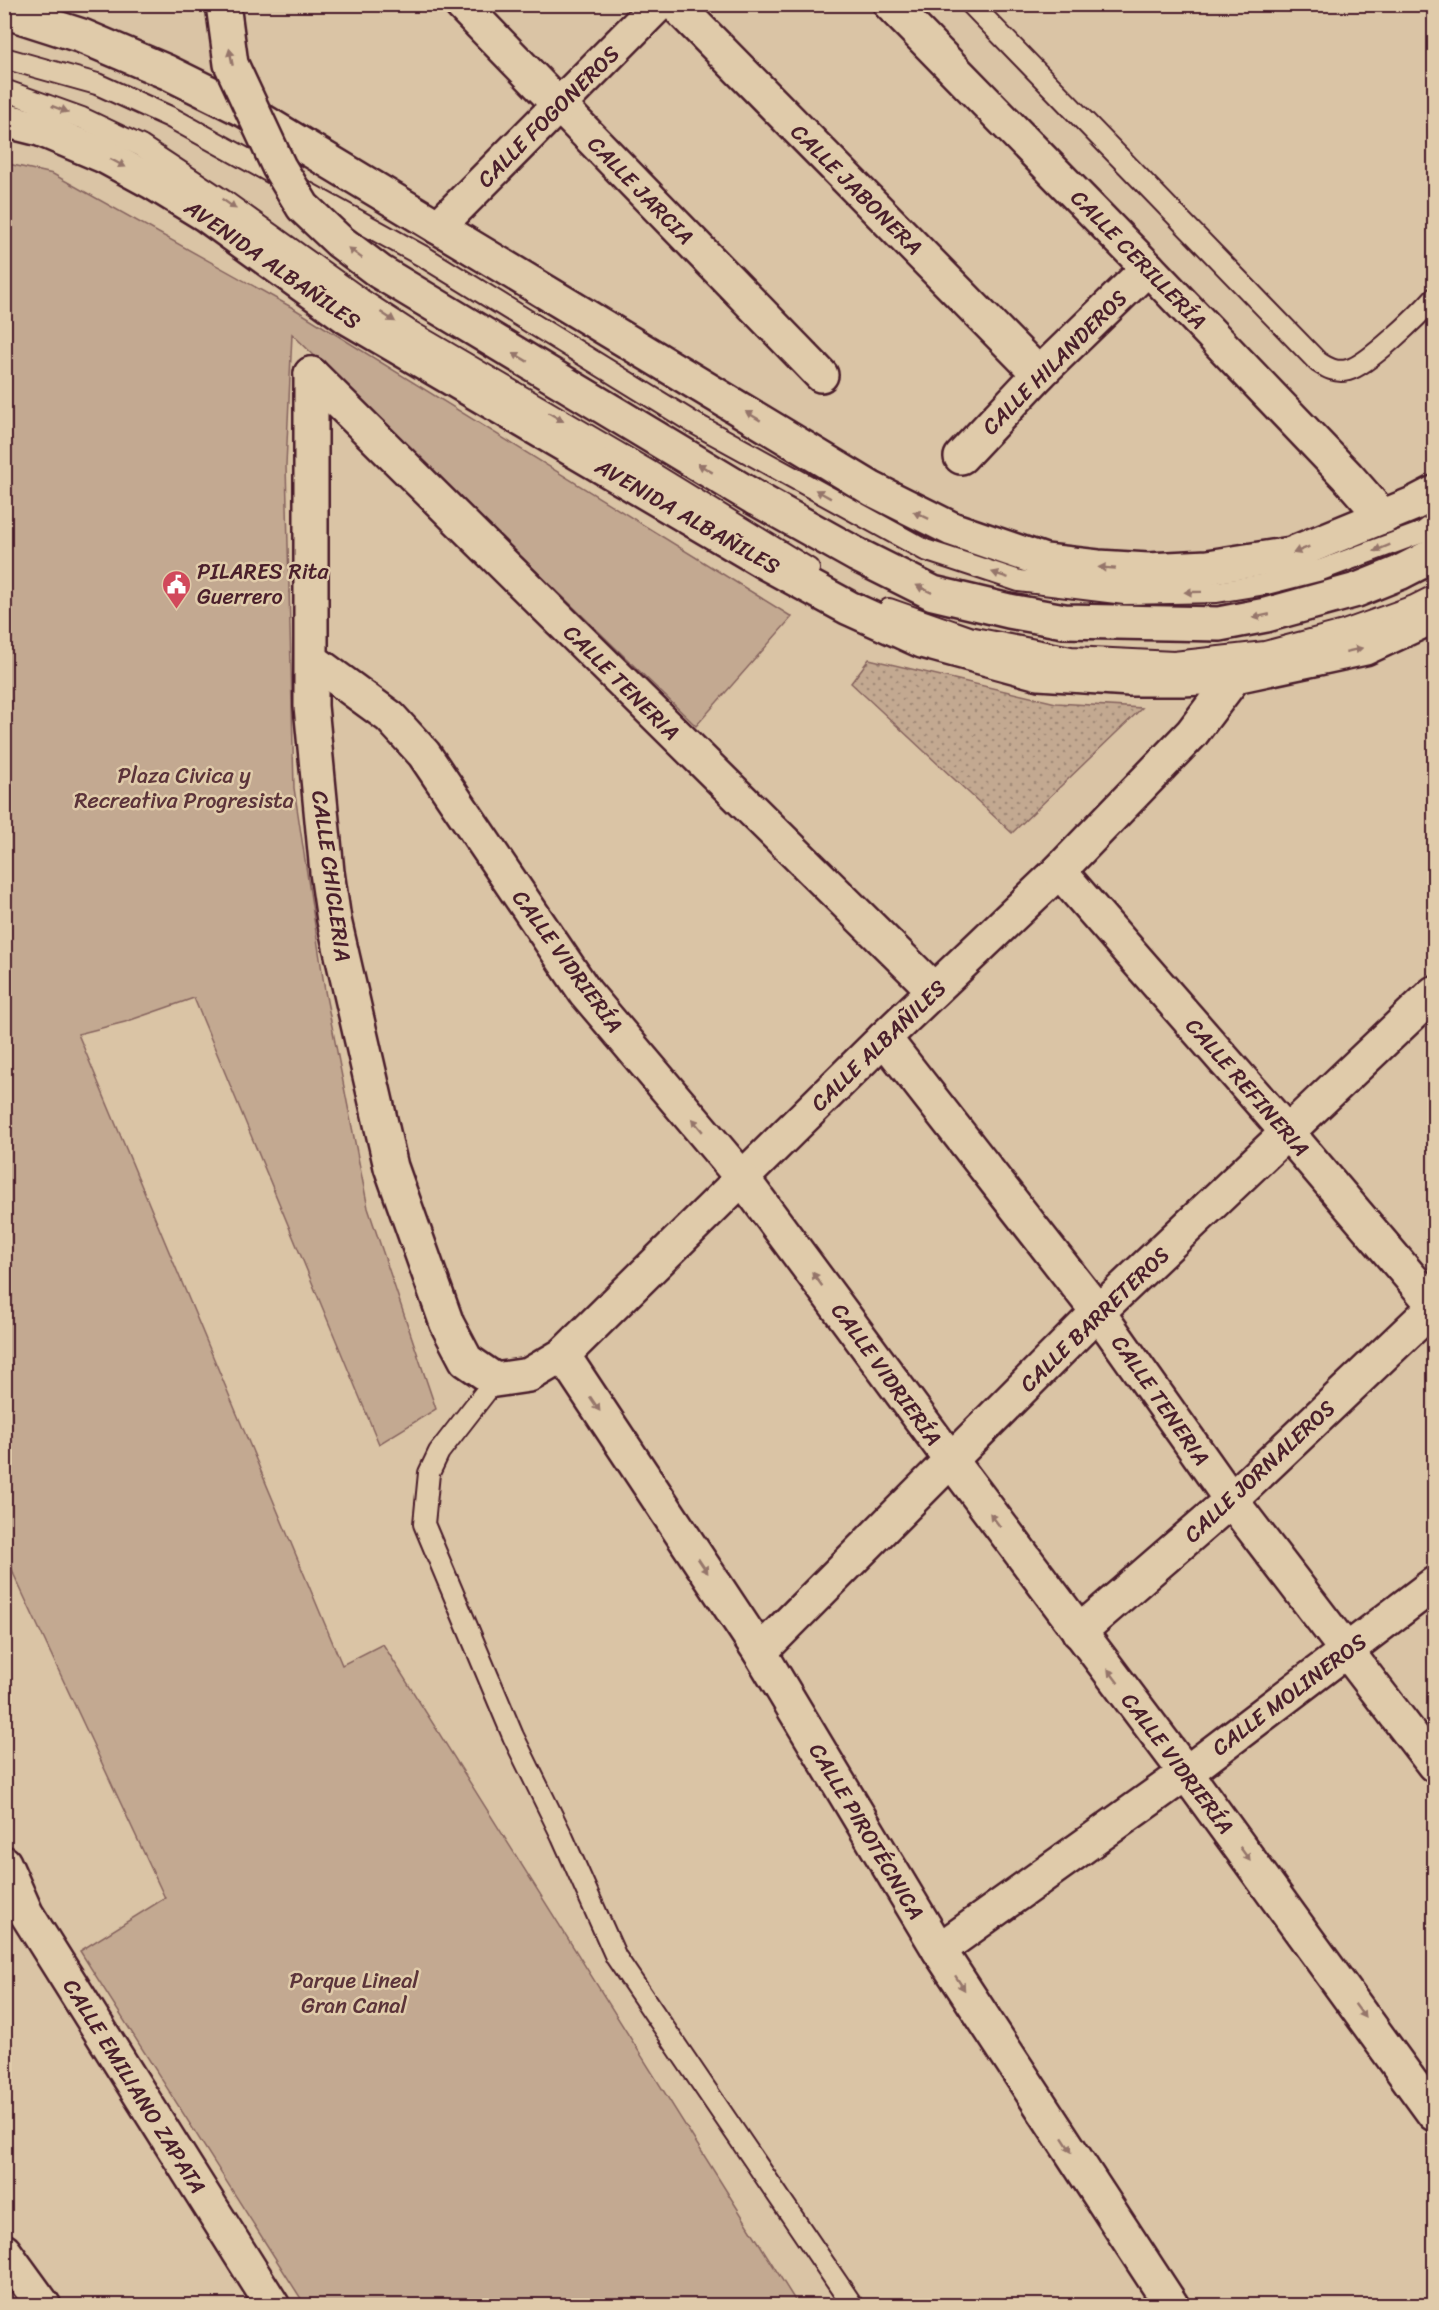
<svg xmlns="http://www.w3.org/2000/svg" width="1439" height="2310" viewBox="0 0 1439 2310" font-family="Sriracha,sans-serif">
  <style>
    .park { fill: #c3a991; stroke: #86645e; stroke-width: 1.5 }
    .garden { fill: url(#garden-dots); stroke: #86645e; stroke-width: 1.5 }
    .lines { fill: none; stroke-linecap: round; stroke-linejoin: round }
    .lane-casing { stroke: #4a1f2b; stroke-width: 24 }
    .street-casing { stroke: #4a1f2b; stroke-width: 38 }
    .primary-casing { stroke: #4a1f2b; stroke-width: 38 }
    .highway-casing { stroke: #4a1f2b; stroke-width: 38 }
    .lane { stroke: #e0cbaa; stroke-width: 20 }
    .street { stroke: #e0cbaa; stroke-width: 33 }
    .primary { stroke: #e0cbaa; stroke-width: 33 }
    .highway { stroke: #e0cbaa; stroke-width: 33 }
    .highway-bridge-casing { stroke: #4a1f2b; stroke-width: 38; stroke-linecap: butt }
    .highway-bridge { stroke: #e0cbaa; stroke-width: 33 }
    .oneway { fill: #95756a }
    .labels { text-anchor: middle; stroke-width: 5; stroke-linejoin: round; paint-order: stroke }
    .street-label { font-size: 22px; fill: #4a1f2b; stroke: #e0cbaa }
    .poi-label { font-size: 22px; fill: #4a1f2b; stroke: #e0cbaa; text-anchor: start }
    .park-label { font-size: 22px; fill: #5c343a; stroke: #e0cbaa }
  </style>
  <defs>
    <pattern id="garden-dots" width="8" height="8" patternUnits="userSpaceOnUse" patternTransform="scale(1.5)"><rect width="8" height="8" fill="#c3a991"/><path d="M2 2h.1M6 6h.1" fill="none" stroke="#a08977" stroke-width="1.8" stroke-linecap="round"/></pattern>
  </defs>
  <rect width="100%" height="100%" fill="#dac4a5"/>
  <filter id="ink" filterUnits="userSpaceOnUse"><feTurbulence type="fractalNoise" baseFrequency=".0167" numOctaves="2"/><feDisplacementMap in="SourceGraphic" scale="12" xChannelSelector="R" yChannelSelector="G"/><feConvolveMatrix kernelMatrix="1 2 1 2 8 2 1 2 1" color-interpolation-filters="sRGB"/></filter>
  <g filter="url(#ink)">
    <path class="park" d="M4,163L53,174L293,308L792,617L696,726L292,334L286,465L294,788L325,991L368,1208L436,1409L379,1444L194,998L125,1022L78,1034L342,1665L383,1644L798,2305H305L80,1951L165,1898L14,1575L5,1546Z"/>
    <path class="garden" d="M869,659L1056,703L1142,708L1012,833L851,683Z"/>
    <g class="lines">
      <defs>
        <g id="lane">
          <path d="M971,4L1318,362C1327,368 1336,373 1348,370C1368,365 1419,315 1434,298"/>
          <path d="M4,58L97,84L170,117L426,258L692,422L925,550L1019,581L1125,594L1217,592L1266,584L1321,570L1423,532L1434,524"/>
          <path d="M4,90L82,118L141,146L223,200L361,299L410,331L649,471L809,569"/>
          <path d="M889,609L969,637L1071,657L1174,662L1265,652L1344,631L1414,606L1434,596"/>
          <path d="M495,1380L439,1452L429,1473L424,1524L513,1736L562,1836L616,1957L853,2306"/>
        </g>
        <g id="street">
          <path d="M461,4L821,375"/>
          <path d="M675,4L1039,374"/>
          <path d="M890,4L1148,268L1347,476L1383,517"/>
          <path d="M438,227L659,4"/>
          <path d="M311,374V706L327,872L334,920L391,1167L447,1324L466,1360L495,1380L529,1375L563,1355L884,1038L1059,871L1192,733L1235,676"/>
          <path d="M311,374L934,990"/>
          <path d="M961,457L1039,374L1148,268"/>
          <path d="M312,660L390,717L424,754L585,992L743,1179L951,1460L1186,1773L1434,2114"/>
          <path d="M1059,871L1287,1132L1434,1305"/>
          <path d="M884,1038L1098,1312L1231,1500L1434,1765"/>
          <path d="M563,1355L760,1652L939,1950L1172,2306"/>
          <path d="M1079,1632L1231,1500L1434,1307"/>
          <path d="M760,1652L1098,1312L1434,993"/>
          <path d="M4,1863L26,1913L273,2306"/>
          <path d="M939,1950L1186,1773L1434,1584"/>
          <path d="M4,2251L44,2306"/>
        </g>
        <g id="primary">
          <path d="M4,11L82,36L167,72L246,111L872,489L952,529L1045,561L1098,567L1148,570L1208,567L1291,554L1413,504L1434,493"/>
          <path d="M4,120L40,129L104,156L152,182L206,215L347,317L768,564L849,608L922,641L1039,673L1130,679H1183L1235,676L1365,648L1434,616"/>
        </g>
        <path id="highway" d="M755,498L857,555L933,593L1009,611L1064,621L1219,624L1266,615L1357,590L1399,573L1434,555"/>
      </defs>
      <use href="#lane" class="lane-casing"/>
      <use href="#street" class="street-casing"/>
      <use href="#primary" class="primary-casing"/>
      <use href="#highway" class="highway-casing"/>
      <use href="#lane" class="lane"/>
      <use href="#street" class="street"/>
      <use href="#primary" class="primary"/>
      <use href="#highway" class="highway"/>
      <defs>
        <path id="highway-bridge" d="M223,4L231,64L279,167L303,207L339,241L380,272L755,498"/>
      </defs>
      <use href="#highway-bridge" class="highway-bridge-casing"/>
      <use href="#highway-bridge" class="highway-bridge"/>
    </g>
    <defs><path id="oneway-solid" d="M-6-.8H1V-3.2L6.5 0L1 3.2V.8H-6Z" transform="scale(1.5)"/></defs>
    <g class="oneway">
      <use href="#oneway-solid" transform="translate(231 57) rotate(-101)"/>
      <use href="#oneway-solid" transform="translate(60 109) rotate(21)"/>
      <use href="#oneway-solid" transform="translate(118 163) rotate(28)"/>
      <use href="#oneway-solid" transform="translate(229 204) rotate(35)"/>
      <use href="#oneway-solid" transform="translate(355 253) rotate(-143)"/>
      <use href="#oneway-solid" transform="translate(388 317) rotate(33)"/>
      <use href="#oneway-solid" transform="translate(520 357) rotate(-149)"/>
      <use href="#oneway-solid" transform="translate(753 416) rotate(-149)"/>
      <use href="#oneway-solid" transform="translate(556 417) rotate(30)"/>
      <use href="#oneway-solid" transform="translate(705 468) rotate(-149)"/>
      <use href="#oneway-solid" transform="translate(823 494) rotate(-151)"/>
      <use href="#oneway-solid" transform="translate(921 515) rotate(-155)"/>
      <use href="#oneway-solid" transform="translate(1382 548) rotate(158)"/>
      <use href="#oneway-solid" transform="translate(1301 550) rotate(158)"/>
      <use href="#oneway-solid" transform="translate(1107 568) rotate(-176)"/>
      <use href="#oneway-solid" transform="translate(1000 575) rotate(-161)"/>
      <use href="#oneway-solid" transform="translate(924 589) rotate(-154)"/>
      <use href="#oneway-solid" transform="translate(1193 592) rotate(179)"/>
      <use href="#oneway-solid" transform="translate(1261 616) rotate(168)"/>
      <use href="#oneway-solid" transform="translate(1354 650) rotate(-13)"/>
      <use href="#oneway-solid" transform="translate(697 1125) rotate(-130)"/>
      <use href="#oneway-solid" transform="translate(817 1279) rotate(-126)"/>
      <use href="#oneway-solid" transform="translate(595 1404) rotate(56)"/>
      <use href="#oneway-solid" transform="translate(995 1520) rotate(-127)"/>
      <use href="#oneway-solid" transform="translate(703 1566) rotate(56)"/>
      <use href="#oneway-solid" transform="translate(1113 1676) rotate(-127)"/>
      <use href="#oneway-solid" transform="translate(1245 1854) rotate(54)"/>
      <use href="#oneway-solid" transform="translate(960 1983) rotate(57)"/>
      <use href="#oneway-solid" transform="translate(1360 2011) rotate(54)"/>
      <use href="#oneway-solid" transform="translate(1067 2145) rotate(57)"/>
    </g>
  </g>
  <defs>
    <symbol id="civic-pin" viewBox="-11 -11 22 30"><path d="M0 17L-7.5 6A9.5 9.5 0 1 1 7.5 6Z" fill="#d1495b" stroke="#e0cbaa"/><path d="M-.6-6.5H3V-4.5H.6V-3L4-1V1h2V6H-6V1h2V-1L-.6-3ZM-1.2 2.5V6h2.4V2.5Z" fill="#fff"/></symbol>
  </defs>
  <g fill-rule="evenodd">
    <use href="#civic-pin" x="160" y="568" width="33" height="45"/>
  </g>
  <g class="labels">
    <g class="street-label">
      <text transform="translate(548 116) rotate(-45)" y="8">CALLE FOGONEROS</text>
      <text transform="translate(857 189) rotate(45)" y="8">CALLE JABONERA</text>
      <text transform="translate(641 190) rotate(46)" y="8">CALLE JARCIA</text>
      <text transform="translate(1139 259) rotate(46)" y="8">CALLE CERILLERÍA</text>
      <text transform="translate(273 264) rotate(35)" y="8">AVENIDA ALBAÑILES</text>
      <text transform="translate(1054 362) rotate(-45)" y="8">CALLE HILANDEROS</text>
      <text transform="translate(688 516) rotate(30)" y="8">AVENIDA ALBAÑILES</text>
      <text transform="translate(622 682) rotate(45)" y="8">CALLE TENERIA</text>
      <text transform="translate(332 876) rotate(82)" y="8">CALLE CHICLERIA</text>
      <text transform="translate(568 961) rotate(54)" y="8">CALLE VIDRIERÍA</text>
      <text transform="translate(878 1045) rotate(-44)" y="8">CALLE ALBAÑILES</text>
      <text transform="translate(1248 1087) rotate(49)" y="8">CALLE REFINERIA</text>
      <text transform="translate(1094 1319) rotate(-44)" y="8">CALLE BARRETEROS</text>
      <text transform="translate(887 1374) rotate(54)" y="8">CALLE VIDRIERÍA</text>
      <text transform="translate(1161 1400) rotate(55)" y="8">CALLE TENERIA</text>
      <text transform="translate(1259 1471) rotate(-43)" y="8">CALLE JORNALEROS</text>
      <text transform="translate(1289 1694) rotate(-37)" y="8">CALLE MOLINEROS</text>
      <text transform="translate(1178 1763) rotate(53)" y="8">CALLE VIDRIERÍA</text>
      <text transform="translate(867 1831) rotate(59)" y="8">CALLE PIROTÉCNICA</text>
      <text transform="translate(135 2086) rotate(58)" y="8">CALLE EMILIANO ZAPATA</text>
    </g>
    <g class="poi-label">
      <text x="197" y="579">PILARES Rita<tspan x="197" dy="25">Guerrero</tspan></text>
    </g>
    <g class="park-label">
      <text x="184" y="783">Plaza Civica y<tspan x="184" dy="25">Recreativa Progresista</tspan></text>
      <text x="354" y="1988">Parque Lineal<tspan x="354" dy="25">Gran Canal</tspan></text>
    </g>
  </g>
  <rect width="1439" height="2310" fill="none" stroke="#e0cbaa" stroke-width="24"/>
  <rect x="12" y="12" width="1415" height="2286" fill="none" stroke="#4a1f2b" stroke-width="2" filter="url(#ink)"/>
</svg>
